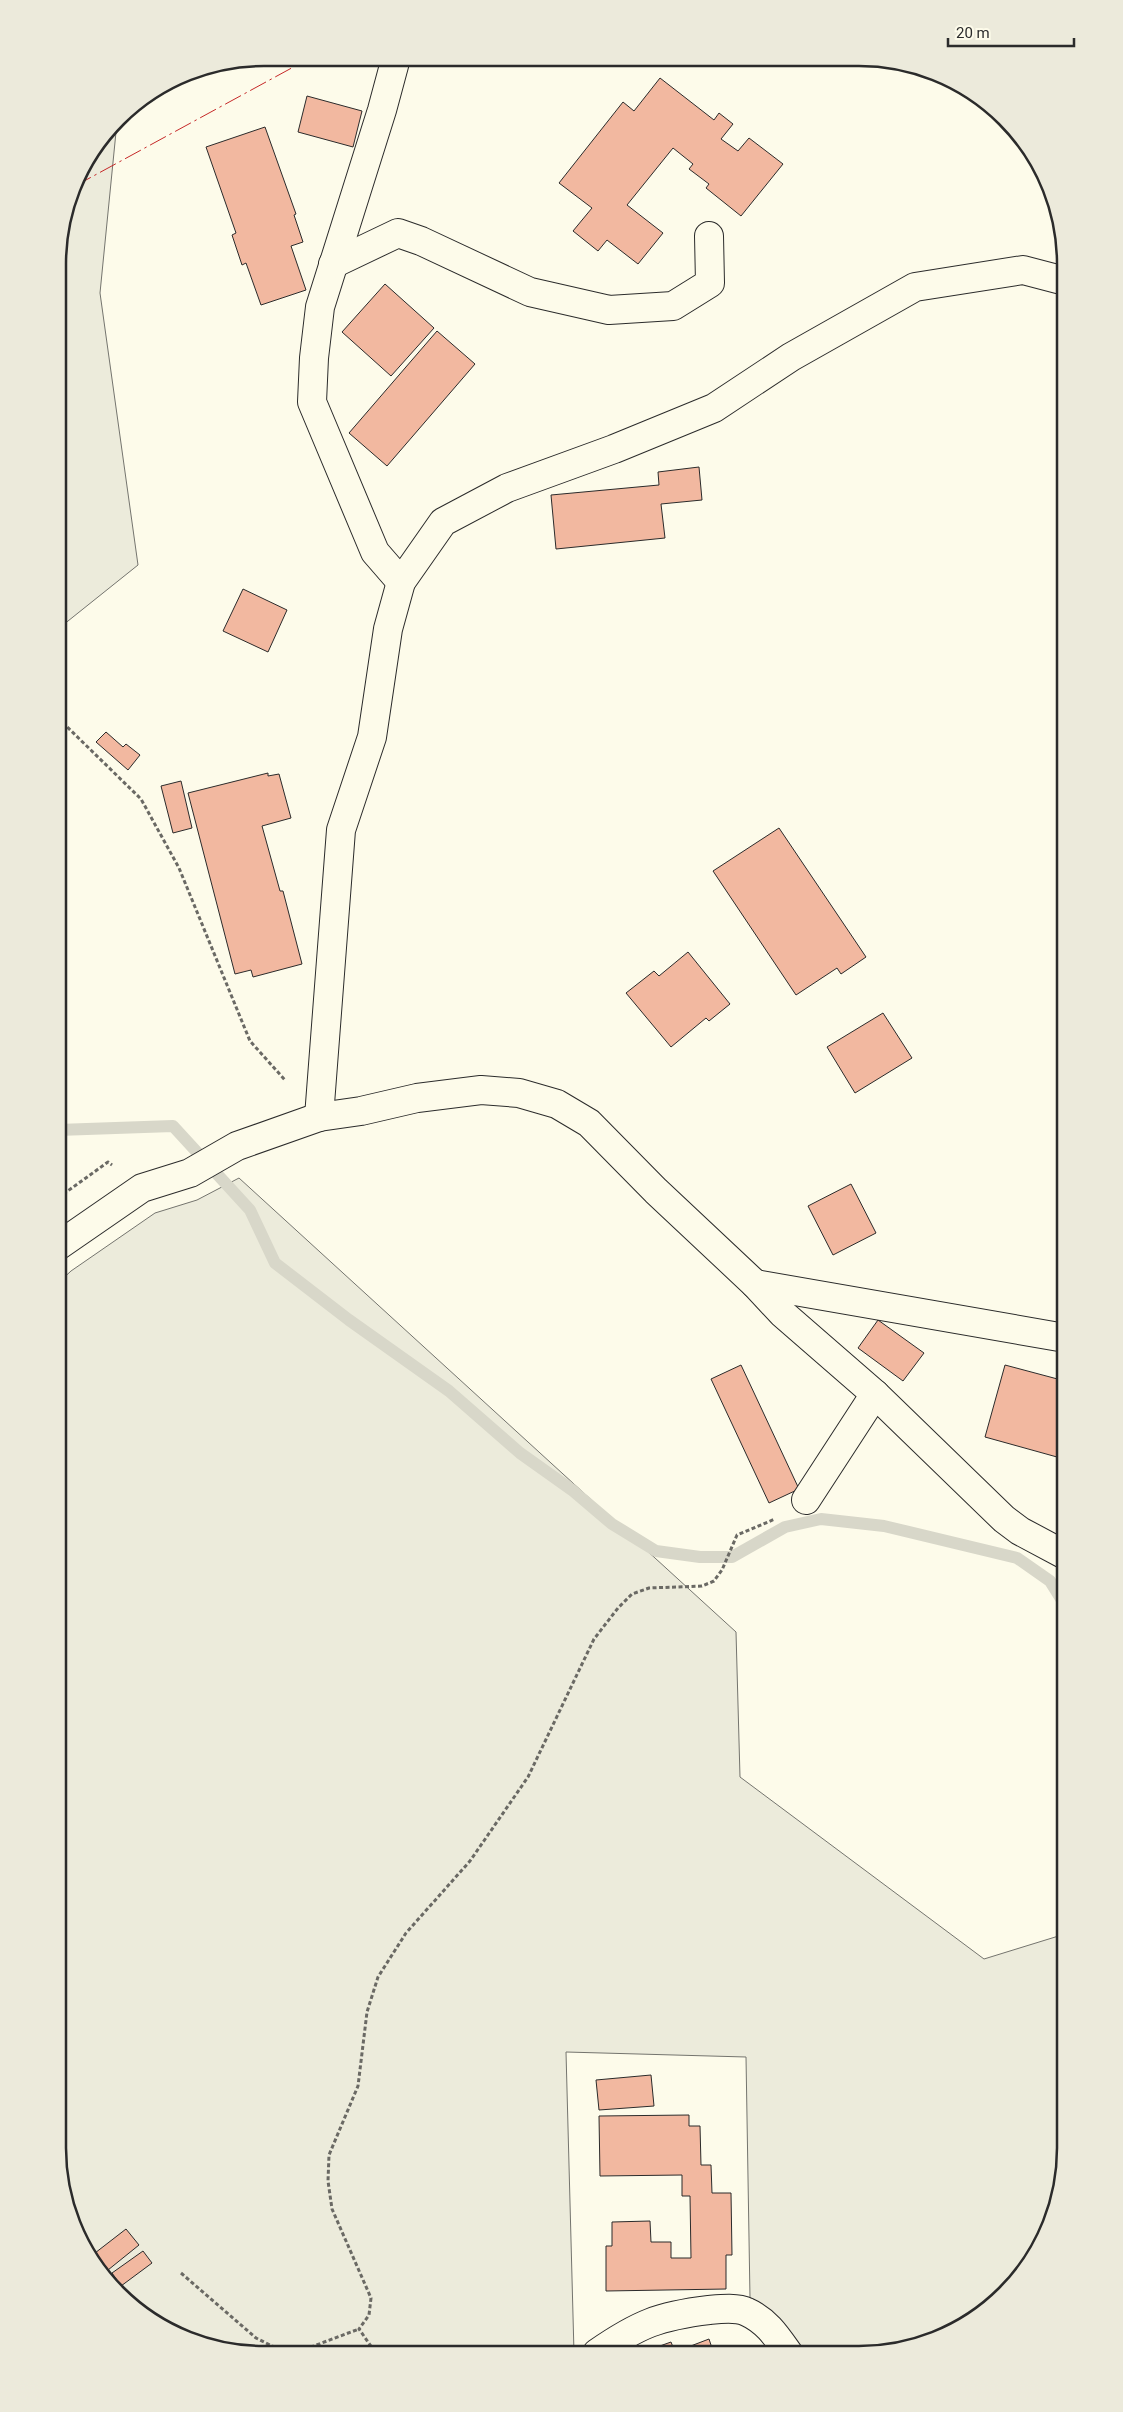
<svg xmlns="http://www.w3.org/2000/svg" width="1123" height="2412" viewBox="0 0 1123 2412" font-family="Roboto,sans-serif">
  <style>
    .green { fill: #ecebdb; stroke: #74746e }
    .lines { fill: none; stroke-linecap: round; stroke-linejoin: round }
    .stream { stroke: #d8d7c9; stroke-width: 12 }
    .building { fill: #f2b8a0; stroke: #2b2b2b }
    .minor-casing { stroke: #2b2b2b; stroke-width: 30 }
    .path { stroke: #6a6964; stroke-width: 3; stroke-dasharray: 4 2.5; stroke-linecap: butt }
    .minor { stroke: #fdfbea; stroke-width: 28 }
    .power { stroke: #c62828; stroke-width: 1; stroke-dasharray: 18 4 2.5 4; stroke-linecap: butt }
    .rim { fill: none; stroke: #2b2b2b; stroke-width: 2.5 }
  </style>
  <rect width="100%" height="100%" fill="#fdfbea"/>
  <g class="green">
    <path d="M117,122L100,293L138,565L58,629V251L79,173Z"/>
    <path d="M239,1178L736,1632L740,1777L984,1959L1065,1934V2161L1050,2227L1023,2274L974,2319L912,2347L859,2354H805L780,2319L750,2298L746,2057L566,2052L574,2353L224,2351L173,2333L128,2303L92,2262L65,2201L58,2148V1283L71,1271L155,1213L197,1200Z"/>
  </g>
  <g class="lines">
    <path class="stream" d="M58,1130L173,1126L250,1210L275,1263L349,1320L449,1391L520,1453L572,1490L612,1524L656,1551L700,1557H732L785,1527L821,1519L884,1526L1017,1558L1050,1581L1065,1605"/>
  </g>
  <g class="building">
    <path d="M660,78L714,120L719,113L733,124L721,139L738,151L749,138L783,164L741,216L706,188L709,184L689,169L693,164L673,148L627,205L663,233L638,264L607,240L598,251L573,231L592,208L559,183L623,102L634,111Z"/>
    <path d="M307,96L362,111L353,147L298,132Z"/>
    <path d="M265,127L296,214L294,215L303,242L291,246L306,290L261,305L246,263L242,265L232,235L236,233L206,147Z"/>
    <path d="M385,284L434,328L391,376L342,332Z"/>
    <path d="M437,331L475,364L387,466L349,433Z"/>
    <path d="M699,467L702,500L661,504L665,538L556,549L551,495L659,485L658,472Z"/>
    <path d="M243,589L287,610L268,652L223,631Z"/>
    <path d="M106,732L123,747L126,744L140,755L128,770L96,742Z"/>
    <path d="M268,773V776L279,774L291,818L262,826L280,891H283L302,964L253,977L251,970L235,974L188,793Z"/>
    <path d="M181,781L192,828L173,833L161,786Z"/>
    <path d="M779,828L866,957L841,974L837,968L796,995L713,871Z"/>
    <path d="M688,952L730,1004L709,1021L706,1018L671,1047L626,993L654,971L659,976Z"/>
    <path d="M883,1013L912,1058L855,1093L827,1047Z"/>
    <path d="M851,1184L876,1233L833,1255L808,1206Z"/>
    <path d="M878,1320L924,1353L903,1381L858,1348Z"/>
    <path d="M741,1365L799,1489L769,1503L711,1379Z"/>
    <path d="M1005,1365L1065,1381V1428L1057,1457L985,1437Z"/>
    <path d="M651,2075L654,2106L599,2110L596,2080Z"/>
    <path d="M689,2115V2126H700L701,2165H711L712,2193H731L732,2255H726V2289L606,2291V2246H612V2222L650,2221L651,2242H671V2258H691L690,2196H682V2175L600,2176L599,2116Z"/>
    <path d="M126,2229L139,2245L108,2270L95,2253Z"/>
    <path d="M143,2251L152,2263L121,2286L112,2273Z"/>
    <path d="M709,2339L714,2354L643,2352L671,2342L675,2352Z"/>
  </g>
  <g class="lines">
    <defs>
      <g id="minor">
        <path d="M396,58L382,110L320,307L314,358L312,402L375,552L401,582"/>
        <path d="M333,264L398,233L421,241L530,292L609,310L673,306L710,283L709,236"/>
        <path d="M319,1117L341,830L372,737L388,629L401,582L443,522L507,488L614,449L714,408L791,357L915,287L1023,270L1065,281"/>
        <path d="M58,1246L142,1188L190,1173L237,1146L319,1117L361,1111L417,1098L481,1090L519,1093L557,1104L589,1123L656,1191L755,1284L783,1314L875,1394L1004,1519L1020,1531L1065,1555"/>
        <path d="M755,1284L1065,1338"/>
        <path d="M806,1500L875,1394"/>
        <path d="M597,2353C639,2324 659,2316 709,2310C720,2309 737,2307 747,2312C767,2321 777,2337 789,2354"/>
      </g>
    </defs>
    <use href="#minor" class="minor-casing"/>
    <g class="path">
      <path d="M58,718L141,799L179,868L250,1041L285,1080"/>
      <path d="M58,1198L108,1162L112,1165"/>
      <path d="M181,2273L256,2338L276,2348L311,2347L359,2329"/>
      <path d="M375,2352L359,2329L369,2315L371,2298L332,2209L328,2181L329,2155L358,2086L367,2012L378,1977L406,1933L470,1861L528,1777L594,1639L618,1608L632,1594L649,1588L702,1586L714,1581L722,1570L737,1535L775,1519"/>
    </g>
    <use href="#minor" class="minor"/>
    <path class="power" d="M75,186L310,58"/>
  </g>
  <path d="M0 0H1123V2412H0ZM264 66H859A198 198 0 0 1 1057 264V2148A198 198 0 0 1 859 2346H264A198 198 0 0 1 66 2148V264A198 198 0 0 1 264 66Z" fill="#eceadb" fill-rule="evenodd"/>
  <path class="rim" d="M264 66H859A198 198 0 0 1 1057 264V2148A198 198 0 0 1 859 2346H264A198 198 0 0 1 66 2148V264A198 198 0 0 1 264 66Z"/>
  <path d="M948 38v8h126v-8" fill="none" stroke="#2b2b2b" stroke-width="2.5"/>
  <text x="956" y="38" font-size="15" fill="#2b2b2b" stroke="#fdfbea" stroke-width="4" paint-order="stroke">20 m</text>
</svg>
